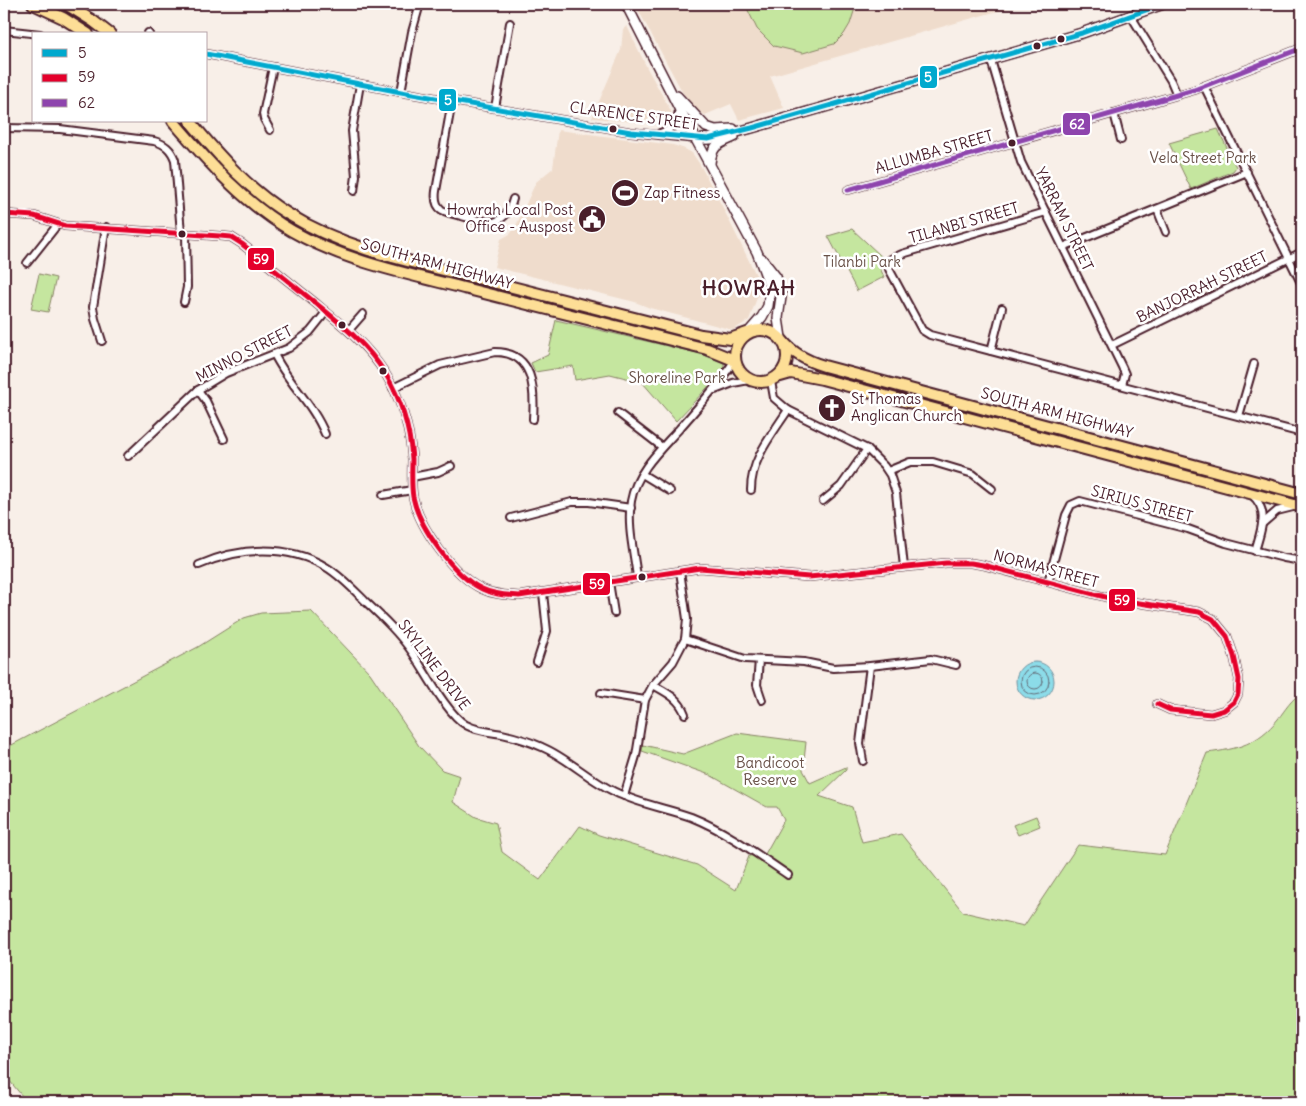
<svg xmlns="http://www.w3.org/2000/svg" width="1306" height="1106" viewBox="0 0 1306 1106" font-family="Delius,sans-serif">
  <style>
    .built { fill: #efdccc }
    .green { fill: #c5e69f; stroke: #888265 }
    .water { fill: #8cdce9; stroke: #72909d }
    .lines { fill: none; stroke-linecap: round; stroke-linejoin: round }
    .shore { stroke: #646b77; stroke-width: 1 }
    .street-casing { stroke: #4a1f2b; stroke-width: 10 }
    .secondary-casing { stroke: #4a1f2b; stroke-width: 12 }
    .primary-casing { stroke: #4a1f2b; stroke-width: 14 }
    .street { stroke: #fff; stroke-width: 6 }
    .secondary { stroke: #fff; stroke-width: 9 }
    .primary { stroke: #fdde96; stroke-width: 10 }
    .bus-1-casing { stroke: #fff; stroke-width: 9 }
    .bus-2-casing { stroke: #fff; stroke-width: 9 }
    .bus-3-casing { stroke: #fff; stroke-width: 9 }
    .bus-1 { stroke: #00a9ce; stroke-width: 5 }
    .bus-2 { stroke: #e4002b; stroke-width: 5 }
    .bus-3 { stroke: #8e44ad; stroke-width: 5 }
    .bus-dot { fill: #4a1f2b; stroke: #fff; stroke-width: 2 }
    .labels { text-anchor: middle; stroke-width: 5; stroke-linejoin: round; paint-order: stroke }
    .street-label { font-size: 15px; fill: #4a1f2b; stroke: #fff }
    .park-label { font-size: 15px; fill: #695148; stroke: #fff }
    .poi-label { font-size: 15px; fill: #4a1f2b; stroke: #fff; text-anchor: start }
    .district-label { font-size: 20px; font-weight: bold; letter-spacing: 1px; fill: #4a1f2b; stroke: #fff }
    .line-badge { stroke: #fff; stroke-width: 2 }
    .badge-label { font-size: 14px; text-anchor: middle; font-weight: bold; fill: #fff }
  </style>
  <rect width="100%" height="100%" fill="#f8efe8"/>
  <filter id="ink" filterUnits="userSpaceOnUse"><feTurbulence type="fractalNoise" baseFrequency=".02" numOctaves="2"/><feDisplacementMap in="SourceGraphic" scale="10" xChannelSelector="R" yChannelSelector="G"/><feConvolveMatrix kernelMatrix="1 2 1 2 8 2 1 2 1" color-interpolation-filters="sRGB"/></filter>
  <g filter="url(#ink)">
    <g class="built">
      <path d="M635,4H1022L770,76L784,108L739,120L731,104L705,115L697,110L683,93Z"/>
      <path d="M627,26L647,68L671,111L672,119L668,125L592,118L621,50L623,29Z"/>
      <path d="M558,130L673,145L685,149L692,153L699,163L721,204L758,279L761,287L749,320L733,330L650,308L635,302L494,267L501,239L510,234L515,228L536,182L553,168Z"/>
    </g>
    <g class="green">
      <path d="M745,4H856V5L850,24L844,34L834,44L803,53L774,46L757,29Z"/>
      <path d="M1218,129L1236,167L1233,171L1191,189L1169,143Z"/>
      <path d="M852,229L882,257L880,268L884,277L857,291L828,236Z"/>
      <path d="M39,274L56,278L48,312L31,309Z"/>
      <path d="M556,320L702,354L724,363V367L722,372L676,421L642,382L610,374L575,380L573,366L535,372L531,363L548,355Z"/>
      <path d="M311,611L370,673L419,746L442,770L460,776L453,802L476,817L496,823L502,852L540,880L580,826L599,835L697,865L736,890L749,856L765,854L784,820L777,807H767L710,775L642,751L643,745L683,754L737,733L806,742L803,770L810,783L846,767V770L819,796L852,807L862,842L901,834L963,912L1024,926L1078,845L1165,855L1207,753C1238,749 1258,744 1278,719C1285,710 1292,698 1302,693V1102H486L481,1099L475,1102H27L4,1074V749L198,647L244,618L261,613Z"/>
      <path d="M1036,816L1040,826L1018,835L1013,825Z"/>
    </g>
    <circle class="water" cx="1035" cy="681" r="19"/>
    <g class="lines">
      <g class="shore">
        <circle cx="1035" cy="681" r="14"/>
        <circle cx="1035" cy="681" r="8"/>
      </g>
      <defs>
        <g id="street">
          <path d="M1131,16L1171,81L1177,95"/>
          <path d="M4,30L40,34"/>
          <path d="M148,33L149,34"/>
          <path d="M206,54L401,92L631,132L696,139"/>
          <path d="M991,60L1021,162L1122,367L1125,374L1122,385"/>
          <path d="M1204,86L1302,285"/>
          <path d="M401,92L412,32L420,4"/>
          <path d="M452,101L436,191C435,198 436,206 442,210C449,214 485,222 494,222C506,218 510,210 513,199"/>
          <path d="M495,108L510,23"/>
          <path d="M1114,113L1121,140"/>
          <path d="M4,128L60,129L154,141C165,144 171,149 175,160L181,233"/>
          <path d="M270,130L264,119L263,114L273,67"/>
          <path d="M660,133C675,128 678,122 679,108"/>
          <path d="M848,190L1194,90L1302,48"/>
          <path d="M354,191L356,176L352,131L360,84"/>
          <path d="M1157,209L1166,232"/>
          <path d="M1046,212L902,254L891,259L889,266V269L922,330L930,335L1302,433"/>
          <path d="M4,214L34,216L65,226L220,236L231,237L242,244C266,263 289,282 313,301C341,324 365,342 385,373C401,399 410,429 412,459C412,472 411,485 413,497C419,527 454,576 482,589C494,595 507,595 519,596L700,568L809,577L946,563H971L983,565L1113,599L1199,612L1213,619L1227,636L1234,656L1239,679L1238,694L1234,702L1224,710L1211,714L1170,710L1157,704"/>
          <path d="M1063,247L1247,172"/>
          <path d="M27,263L58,224"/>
          <path d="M184,302L187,287L186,234"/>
          <path d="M349,330L363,314"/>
          <path d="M102,341L95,319L93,307L106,227"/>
          <path d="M1112,345L1302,252"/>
          <path d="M991,351L1002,308"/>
          <path d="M274,354C288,383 313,404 325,434"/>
          <path d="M771,381L774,398L788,410L867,449L884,466L890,475L896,493L904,567"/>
          <path d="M393,388L440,365L495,352C534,352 535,389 533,419"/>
          <path d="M198,390L206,401L224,439"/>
          <path d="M715,390L733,383L749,380"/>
          <path d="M618,413L662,447"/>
          <path d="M1239,416L1254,364"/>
          <path d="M128,456L198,390L226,373L289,348L310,332L326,312"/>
          <path d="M888,471L910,462H933L973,474L992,489"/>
          <path d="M642,474L670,491"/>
          <path d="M412,477L438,472L451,466"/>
          <path d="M751,490C751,459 771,436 788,410"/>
          <path d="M383,495L412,490"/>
          <path d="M1252,495C1270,511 1261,530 1255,551"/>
          <path d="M823,501L841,486L867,449"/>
          <path d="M511,518L572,502H589L631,508"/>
          <path d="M1262,524L1277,511L1293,507"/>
          <path d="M199,565C239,547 287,544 326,567C341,576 354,590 366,602C383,618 399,633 412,652C425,671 447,714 466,725C477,731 490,732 502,734C515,737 529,741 542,747C568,758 589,780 615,792C639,804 666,808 691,817C726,831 757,854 788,875"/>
          <path d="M637,577C634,552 627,527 631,501C636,472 660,450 679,429C698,407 718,386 734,361"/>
          <path d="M609,582L614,613"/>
          <path d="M1048,582L1066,515L1071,505L1080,501L1188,529L1226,543L1284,558L1302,561"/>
          <path d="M685,639L745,659L804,662L833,668L870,666L931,659L956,665"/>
          <path d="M759,660L757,685L762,700"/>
          <path d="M537,662L547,631L543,593"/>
          <path d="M653,685C667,693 679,698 685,714"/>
          <path d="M601,693L645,700"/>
          <path d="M863,761L860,743L870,666"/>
          <path d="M624,796L636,756L645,700L653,685L673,662L685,639L687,619L680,571"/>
        </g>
        <g id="secondary">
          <path d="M626,4L679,108L757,252L767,279L770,290L768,306L762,317L748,333"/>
          <path d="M677,96L706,127L715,130L733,129"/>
          <path d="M696,139H711L752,128L1082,33L1163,4"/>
          <path d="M710,163C712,145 718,144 734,137"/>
          <path d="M761,258L776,277L780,289L781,297L778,318L781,338"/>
        </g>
        <g id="primary">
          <path d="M33,4L63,18L88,34"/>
          <path d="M66,4L93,21L110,34"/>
          <path d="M173,121C209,163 244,203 292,231C346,262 409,274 468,289C548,309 628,329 707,349L734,360"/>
          <path d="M190,121C219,156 249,190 288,214C346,250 413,262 477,278C552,297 626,316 701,335L730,339L747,333"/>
          <circle cx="761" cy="356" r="26"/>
          <path d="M782,340C793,354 807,361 824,366L1302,494"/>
          <path d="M777,377L791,373L822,379L1302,507"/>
        </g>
      </defs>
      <use href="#street" class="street-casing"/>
      <use href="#secondary" class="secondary-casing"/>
      <use href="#primary" class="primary-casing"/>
      <use href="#street" class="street"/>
      <use href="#secondary" class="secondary"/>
      <use href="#primary" class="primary"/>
      <defs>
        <path id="bus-1" d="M206,54L401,92L631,132L708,139L752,128L1082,33L1163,4"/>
        <path id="bus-2" d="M4,214L34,216L65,226L220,236L231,237L242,244C266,263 289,282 313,301C341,324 365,342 385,373C401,399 410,429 412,459C412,472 411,485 413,497C419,527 454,576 482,589C494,595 507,595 519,596L700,568L809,577L946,563H971L983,565L1113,599L1199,612L1213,619L1227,636L1234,656L1239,679L1238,694L1234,702L1224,710L1211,714L1170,710L1157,704"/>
        <path id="bus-3" d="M848,190L1194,90L1302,48"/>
      </defs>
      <use href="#bus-1" class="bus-1-casing"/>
      <use href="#bus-2" class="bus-2-casing"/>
      <use href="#bus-3" class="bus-3-casing"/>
      <use href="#bus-1" class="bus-1"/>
      <use href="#bus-2" class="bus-2"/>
      <use href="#bus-3" class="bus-3"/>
    </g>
  </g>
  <defs>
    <symbol id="stadium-disc" viewBox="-11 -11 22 22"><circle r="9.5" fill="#4a1f2b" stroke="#fff"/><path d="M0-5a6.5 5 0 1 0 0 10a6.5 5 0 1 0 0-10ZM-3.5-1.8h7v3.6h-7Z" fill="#fff"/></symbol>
    <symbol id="civic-disc" viewBox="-11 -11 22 22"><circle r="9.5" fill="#4a1f2b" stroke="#fff"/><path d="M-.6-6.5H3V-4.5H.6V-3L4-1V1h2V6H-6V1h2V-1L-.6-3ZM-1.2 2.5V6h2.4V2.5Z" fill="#fff"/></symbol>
    <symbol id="church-disc" viewBox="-11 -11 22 22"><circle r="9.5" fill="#4a1f2b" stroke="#fff"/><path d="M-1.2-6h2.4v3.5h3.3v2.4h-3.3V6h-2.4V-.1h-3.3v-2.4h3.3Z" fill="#fff"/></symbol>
  </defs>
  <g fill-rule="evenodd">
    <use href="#stadium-disc" x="609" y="177" width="32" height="32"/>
    <use href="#civic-disc" x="576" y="203" width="32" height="32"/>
    <use href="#church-disc" x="816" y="392" width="32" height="32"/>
  </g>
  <g class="bus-dot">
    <circle cx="1061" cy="39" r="4.5"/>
    <circle cx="1037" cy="46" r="4.5"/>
    <circle cx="613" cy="129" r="4.5"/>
    <circle cx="1012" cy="143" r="4.5"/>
    <circle cx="182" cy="234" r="4.5"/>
    <circle cx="342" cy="325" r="4.5"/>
    <circle cx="383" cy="371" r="4.5"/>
    <circle cx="642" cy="577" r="4.5"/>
  </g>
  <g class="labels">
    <g class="street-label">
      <text transform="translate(634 116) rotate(8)" y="5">CLARENCE STREET</text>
      <text transform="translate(934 152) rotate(-16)" y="5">ALLUMBA STREET</text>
      <text transform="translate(1064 219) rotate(64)" y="5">YARRAM STREET</text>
      <text transform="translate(964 223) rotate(-16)" y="5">TILANBI STREET</text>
      <text transform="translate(437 264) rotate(15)" y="5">SOUTH ARM HIGHWAY</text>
      <text transform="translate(1202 287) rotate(-26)" y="5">BANJORRAH STREET</text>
      <text transform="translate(244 354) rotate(-27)" y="5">MINNO STREET</text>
      <text transform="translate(1057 413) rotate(15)" y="5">SOUTH ARM HIGHWAY</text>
      <text transform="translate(1142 504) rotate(15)" y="5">SIRIUS STREET</text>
      <text transform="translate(1046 569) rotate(15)" y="5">NORMA STREET</text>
      <text transform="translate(434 665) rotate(53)" y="5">SKYLINE DRIVE</text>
    </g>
    <g class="park-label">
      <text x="1203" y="163">Vela Street Park</text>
      <text x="862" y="267">Tilanbi Park</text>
      <text x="677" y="383">Shoreline Park</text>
      <text x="770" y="768">Bandicoot<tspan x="770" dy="17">Reserve</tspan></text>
    </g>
    <g class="poi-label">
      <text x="644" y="198">Zap Fitness</text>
      <text x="573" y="215" text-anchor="end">Howrah Local Post<tspan x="573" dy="17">Office - Auspost</tspan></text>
      <text x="851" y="404">St Thomas<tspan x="851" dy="17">Anglican Church</tspan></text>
    </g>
    <g class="district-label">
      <text x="749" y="295">HOWRAH</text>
    </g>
  </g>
  <g class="line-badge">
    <rect x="919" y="65" width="19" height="24" rx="5" fill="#00a9ce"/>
    <rect x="438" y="88" width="19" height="24" rx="5" fill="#00a9ce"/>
    <rect x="1062" y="112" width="29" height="24" rx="5" fill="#8e44ad"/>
    <rect x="247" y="247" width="28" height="24" rx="5" fill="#e4002b"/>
    <rect x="582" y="572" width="29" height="24" rx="5" fill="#e4002b"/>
    <rect x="1108" y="588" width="28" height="24" rx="5" fill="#e4002b"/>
  </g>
  <g class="badge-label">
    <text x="928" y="82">5</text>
    <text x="448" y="105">5</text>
    <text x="1077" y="129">62</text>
    <text x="261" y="264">59</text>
    <text x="597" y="589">59</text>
    <text x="1122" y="605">59</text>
  </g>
  <rect width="1306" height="1106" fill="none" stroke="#fff" stroke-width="20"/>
  <rect x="10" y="10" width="1286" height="1086" fill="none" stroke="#4a1f2b" stroke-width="2" filter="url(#ink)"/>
  <rect x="32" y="32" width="175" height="90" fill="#ffffff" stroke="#b7a5aa"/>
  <rect x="42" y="49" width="25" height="8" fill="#00a9ce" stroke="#b7a5aa"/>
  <text x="78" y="58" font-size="15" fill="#4a1f2b">5</text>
  <rect x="42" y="74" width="25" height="8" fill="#e4002b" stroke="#b7a5aa"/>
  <text x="78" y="82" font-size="15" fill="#4a1f2b">59</text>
  <rect x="42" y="99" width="25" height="8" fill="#8e44ad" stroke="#b7a5aa"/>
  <text x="78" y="108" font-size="15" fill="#4a1f2b">62</text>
</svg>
